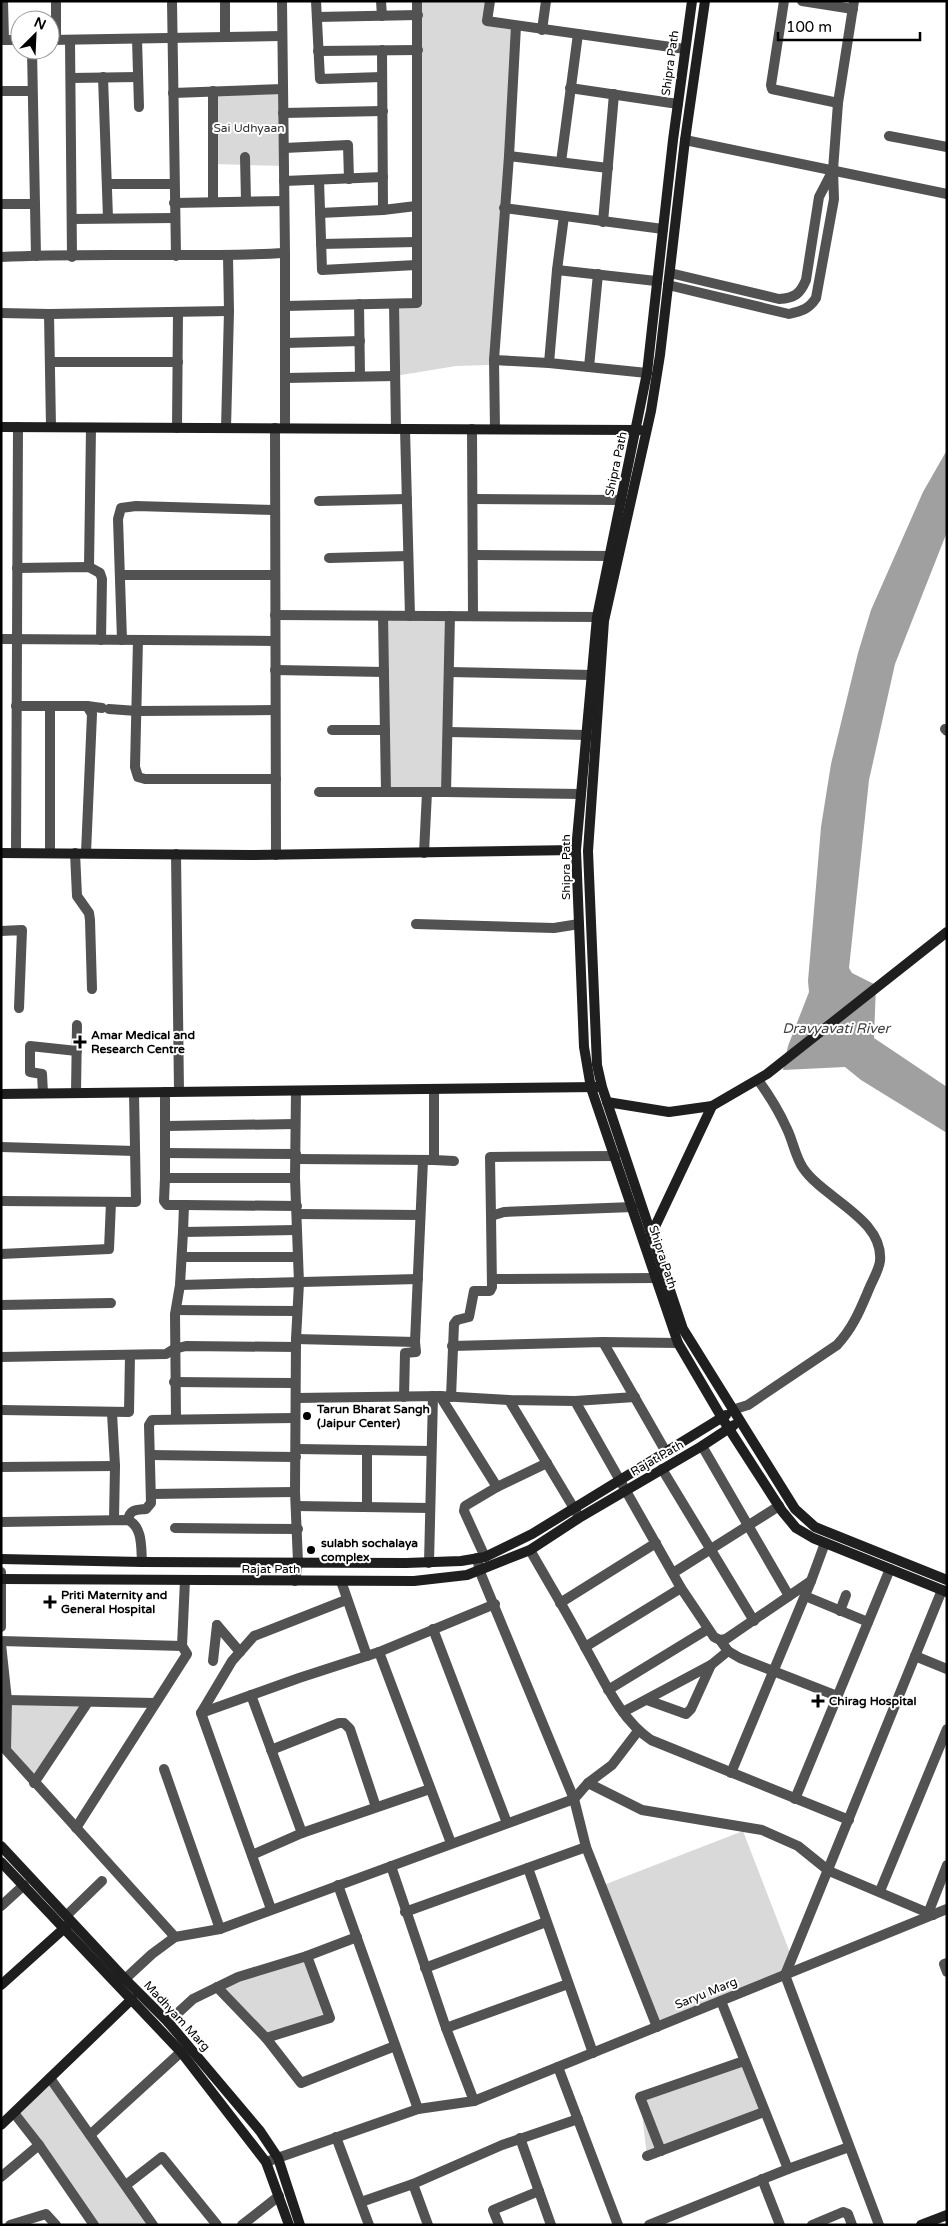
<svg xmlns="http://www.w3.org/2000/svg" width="948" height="2226" viewBox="0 0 948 2226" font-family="'Varela Round',sans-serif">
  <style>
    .green { fill: #d9d9d9 }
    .water { fill: #a0a0a0 }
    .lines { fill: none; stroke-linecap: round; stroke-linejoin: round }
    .street { stroke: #525252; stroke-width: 10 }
    .secondary { stroke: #1f1f1f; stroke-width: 10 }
    .poi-dot { fill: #000; stroke: #fff; stroke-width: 2 }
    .labels { text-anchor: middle; stroke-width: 4; stroke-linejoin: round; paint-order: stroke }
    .street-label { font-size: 12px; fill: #000; stroke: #fff }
    .park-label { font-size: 12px; fill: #303030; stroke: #fff }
    .poi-label { font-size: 12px; font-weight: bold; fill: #000; stroke: #fff; text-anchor: start }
    .water-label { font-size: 14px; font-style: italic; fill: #414141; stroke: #fff }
  </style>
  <rect width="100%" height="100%" fill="#fff"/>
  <g class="green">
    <path d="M417,1H490L488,21L516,26L489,365L456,366L395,376L394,304L417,303Z"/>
    <path d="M283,89L284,166L214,164L215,91Z"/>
    <path d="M383,616H450L446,792H386Z"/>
    <path d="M7,1700L88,1702L34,1783L6,1750Z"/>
    <path d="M743,1831L792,1958L785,1975L657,2027L601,1886Z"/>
    <path d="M307,1956L330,2018L266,2038L217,1987Z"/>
    <path d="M744,2061L764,2112L647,2156L640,2097Z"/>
    <path d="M50,2078L153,2225H94L14,2113Z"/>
  </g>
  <path class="water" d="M947,450V532L895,664L869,780L849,968L852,973L876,985L874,1038L947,1087V1133L861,1080L845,1067L783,1070L788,1046L809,992L808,981L821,827L831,764L858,653L871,610L923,492Z"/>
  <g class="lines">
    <g class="street">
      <path d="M3,1L4,40"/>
      <path d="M172,1L176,256"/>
      <path d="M282,1L285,253V428"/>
      <path d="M316,1L320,79L382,77"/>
      <path d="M381,1L382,16"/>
      <path d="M490,1L487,21L685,49"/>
      <path d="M784,1L771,85L772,89L838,103"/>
      <path d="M802,1L853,9"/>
      <path d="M317,17L418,15"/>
      <path d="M542,30L546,1"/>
      <path d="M225,37V1"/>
      <path d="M137,39L139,107"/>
      <path d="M1,40H20"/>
      <path d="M50,40L282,36"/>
      <path d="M56,40V1"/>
      <path d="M70,40L72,257"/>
      <path d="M32,50L36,256"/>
      <path d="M382,50L383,210L416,206"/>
      <path d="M318,51L418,50"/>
      <path d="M103,77L108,218"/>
      <path d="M71,78L138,77"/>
      <path d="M570,88L678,104"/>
      <path d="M1,91H32"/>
      <path d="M213,91V202"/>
      <path d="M173,93L283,89"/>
      <path d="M283,113L383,111"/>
      <path d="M889,136L947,147"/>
      <path d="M685,140L947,194"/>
      <path d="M284,148L348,145L349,179"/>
      <path d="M509,156L608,168"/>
      <path d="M245,157L246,201"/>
      <path d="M561,162L578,34"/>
      <path d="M833,170L838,103L854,1"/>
      <path d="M319,180L322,270L416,265"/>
      <path d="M284,181L383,177"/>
      <path d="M107,184H173"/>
      <path d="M174,203L284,201"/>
      <path d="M1,204H35"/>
      <path d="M504,208L663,229"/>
      <path d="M320,213L383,210"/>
      <path d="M72,219L175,218"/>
      <path d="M603,222L614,94"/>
      <path d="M321,244L416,242"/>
      <path d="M1,257C96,252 191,258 285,253"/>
      <path d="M557,270L656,281"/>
      <path d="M668,285L789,314C802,311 809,309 816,298L834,199L833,170L819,197L806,280C800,294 795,298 779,299L670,273"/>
      <path d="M359,304L360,376"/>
      <path d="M394,304L396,429"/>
      <path d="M285,306L417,303V1"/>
      <path d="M1,313L49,314L229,311"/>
      <path d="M49,314L51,427"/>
      <path d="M285,343L360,341"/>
      <path d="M494,360L549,363L647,373"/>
      <path d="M50,362H178"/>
      <path d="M549,363L557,270L564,216"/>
      <path d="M589,367L598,274"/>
      <path d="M285,378L395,376"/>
      <path d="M177,428L178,313"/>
      <path d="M226,428L229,311L228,256"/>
      <path d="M275,428L276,855"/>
      <path d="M405,429L410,616"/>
      <path d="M472,429L473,616"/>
      <path d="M495,429L494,360L509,156L516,26"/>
      <path d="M473,499L621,500"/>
      <path d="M319,501L407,499"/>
      <path d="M474,555L610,556"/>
      <path d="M329,558L408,556"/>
      <path d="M89,567L91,428"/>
      <path d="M17,568L89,567L100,573L102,579L101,640"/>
      <path d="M120,575H275"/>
      <path d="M275,615L597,617"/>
      <path d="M383,616L386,792"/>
      <path d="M1,639L275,641"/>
      <path d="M122,640L118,519L121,508L136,506L275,510"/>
      <path d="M138,640L135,767L138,777L145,779H276"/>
      <path d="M275,670L384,672"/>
      <path d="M449,672L592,675"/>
      <path d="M16,706H87L92,714L86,853"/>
      <path d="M87,706L102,708"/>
      <path d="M109,709L137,711L275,710"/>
      <path d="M945,729L947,731"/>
      <path d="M332,730H385"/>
      <path d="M448,732L586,735"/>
      <path d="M319,792H446L581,794"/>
      <path d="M446,792L450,616"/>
      <path d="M16,853L18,427"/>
      <path d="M50,853V706"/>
      <path d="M75,853L77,896L89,913L90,920L92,989"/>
      <path d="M424,853L427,792"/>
      <path d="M176,854L179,1091"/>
      <path d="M416,924L554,928L579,924"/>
      <path d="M1,931L22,930L19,1008"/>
      <path d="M165,1092V1178"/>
      <path d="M43,1093L42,1074L30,1072V1046L77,1051"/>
      <path d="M76,1093L77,1025"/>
      <path d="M166,1126L295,1124"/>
      <path d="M1,1147L135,1151"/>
      <path d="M165,1153L296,1154"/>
      <path d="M296,1159L434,1160V1089"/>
      <path d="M434,1160L454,1161"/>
      <path d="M295,1178H165L164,1201L167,1205H184L297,1206"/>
      <path d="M1,1201L136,1202L134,1093"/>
      <path d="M297,1214L420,1215"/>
      <path d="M491,1216L490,1157L615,1156"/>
      <path d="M183,1232L184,1205"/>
      <path d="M1,1254L109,1249L111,1202"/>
      <path d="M182,1257H297"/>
      <path d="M493,1279L657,1278"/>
      <path d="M180,1285L418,1279"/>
      <path d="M1,1305L111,1303"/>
      <path d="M176,1310L297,1311"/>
      <path d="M296,1339L415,1342L423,1160"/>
      <path d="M603,1342L666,1452"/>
      <path d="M452,1346L603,1342L678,1343"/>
      <path d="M1,1357L166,1354L174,1349L186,1346L296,1347"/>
      <path d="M174,1382L295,1383"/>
      <path d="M440,1396L497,1487"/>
      <path d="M404,1397L405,1353L416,1352L415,1342"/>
      <path d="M451,1397L454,1324L457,1320L469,1317L474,1291H490L492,1287L491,1216L504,1212L633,1207"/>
      <path d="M296,1398L440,1396L509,1400L575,1401L635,1397"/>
      <path d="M509,1400L578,1515"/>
      <path d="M575,1401L681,1588L714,1637L720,1640L726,1639L811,1581"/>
      <path d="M1,1410L129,1412L130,1355"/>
      <path d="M732,1410L748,1405L837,1345C853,1328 860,1310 869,1289C872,1281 879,1270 880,1261C884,1219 824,1199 803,1168C795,1156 793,1141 787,1129C779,1111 769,1095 758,1080"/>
      <path d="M112,1413L115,1466L114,1519"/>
      <path d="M176,1419L175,1314L180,1285L183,1232L296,1230"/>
      <path d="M702,1446L789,1596"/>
      <path d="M297,1449L431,1451"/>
      <path d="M150,1455L296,1457"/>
      <path d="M1,1467L115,1466"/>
      <path d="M662,1469L754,1621"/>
      <path d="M151,1494L295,1492"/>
      <path d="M296,1506L430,1508"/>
      <path d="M367,1507V1450"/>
      <path d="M128,1520C130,1509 136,1510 146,1509L151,1503L149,1425L152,1420L295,1418"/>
      <path d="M1,1522L128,1520C143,1527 141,1548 142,1562"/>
      <path d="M175,1528L298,1529"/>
      <path d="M530,1550C548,1582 568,1614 585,1647C604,1680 619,1718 651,1740L849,1820"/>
      <path d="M485,1557L464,1511L465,1506L497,1487L547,1463"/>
      <path d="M477,1558L480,1572L574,1799L586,1847L657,2027"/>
      <path d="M429,1563L433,1396"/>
      <path d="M1,1572V1627"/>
      <path d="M673,1573L779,1506"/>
      <path d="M295,1581L298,1562L295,1492L296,1339L299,1283L295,1178L296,1091"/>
      <path d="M341,1581L367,1656"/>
      <path d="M805,1596L868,1622"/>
      <path d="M560,1603L656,1543"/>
      <path d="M840,1611L846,1595"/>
      <path d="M217,1625L240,1652"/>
      <path d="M433,1629L507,1823"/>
      <path d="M720,1640L728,1651L740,1658L837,1696"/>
      <path d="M1,1641L182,1646"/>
      <path d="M1,1644L7,1700L6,1750L175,1937"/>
      <path d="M585,1647L681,1588"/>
      <path d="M379,1652L451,1843"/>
      <path d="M915,1656L947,1669"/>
      <path d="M213,1661L217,1625"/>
      <path d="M608,1690L708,1629"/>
      <path d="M251,1695L302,1833"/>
      <path d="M7,1700L155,1703"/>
      <path d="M647,1700L686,1714L691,1709L711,1665"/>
      <path d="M623,1712L711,1665L728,1651"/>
      <path d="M201,1713L299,1678L379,1652L495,1604"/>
      <path d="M271,1750L339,1723H344L350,1729L376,1807"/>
      <path d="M164,1769L220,1929"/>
      <path d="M731,1773L811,1581L825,1543"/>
      <path d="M34,1783L88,1702"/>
      <path d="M588,1783L642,1810L762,1830L798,1846L829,1871L933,1915"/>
      <path d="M795,1799L890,1569"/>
      <path d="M76,1828L187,1654L182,1646L185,1580"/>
      <path d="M252,1855L302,1833L430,1789"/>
      <path d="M391,1866L446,2028L474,2101"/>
      <path d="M528,1868L593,2053"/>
      <path d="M338,1885L418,2109"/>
      <path d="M880,1891L947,1729"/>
      <path d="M1,1906L24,1885"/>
      <path d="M271,1909L201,1713L232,1661L254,1636L346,1600"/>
      <path d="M929,1911L947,1865"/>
      <path d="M405,1912L586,1847"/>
      <path d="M67,1915L102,1881"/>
      <path d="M307,1956L330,2018L266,2038L301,2083L395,2046"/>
      <path d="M947,1963L944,1964L947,1972"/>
      <path d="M425,1968L546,1922"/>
      <path d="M125,1979L152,1954L175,1937L220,1929L574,1799L588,1783L612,1765L638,1731"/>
      <path d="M217,1987L266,2038"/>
      <path d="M168,2022L193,1999L238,1977L307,1956L357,1937"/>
      <path d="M446,2028L568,1984"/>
      <path d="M558,2067L618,2225"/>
      <path d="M50,2078L153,2225"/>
      <path d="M14,2113L39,2145L94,2225"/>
      <path d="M90,2135L181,2052"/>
      <path d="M336,2137L369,2225"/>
      <path d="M520,2138L551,2225"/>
      <path d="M661,2151L640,2097L744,2061"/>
      <path d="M647,2156L764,2112"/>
      <path d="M266,2162L418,2109L474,2101L947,1909"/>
      <path d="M788,2169L849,2147"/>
      <path d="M1,2177L39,2145"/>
      <path d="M762,2179L780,2225"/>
      <path d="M126,2185L162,2157L217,2225"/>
      <path d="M361,2202L413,2184"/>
      <path d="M10,2225L46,2214L56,2225"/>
      <path d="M242,2225L279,2196"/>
      <path d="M428,2225L413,2184L502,2145L578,2119"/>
      <path d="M499,2225L493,2210L539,2191"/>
      <path d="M649,2225L788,2169L721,2001"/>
      <path d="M812,2225L843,2212L848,2214L852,2225"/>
      <path d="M879,2225L785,1975L942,1590"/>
    </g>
    <g class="secondary">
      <path d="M692,1L673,140L647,373L597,617L576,850L584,1047L591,1088L678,1343L722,1418L782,1511L796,1528L813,1538L947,1592"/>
      <path d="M705,1L685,140L660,355L651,411L604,621L588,851L597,1065L602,1087L683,1329L795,1509L815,1527L947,1580"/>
      <path d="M1,427L640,430"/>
      <path d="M1,853L250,855L576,850"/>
      <path d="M1,1094L598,1087"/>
      <path d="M607,1102L669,1112L712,1106L767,1074L947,932"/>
      <path d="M651,1235L712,1106"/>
      <path d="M1,1559L142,1562L406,1563L461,1561L485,1557L532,1534L726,1415"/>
      <path d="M1,1579L414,1581L467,1575L530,1550L579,1518L702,1446L734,1425"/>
      <path d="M1,1846L125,1979L168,2022L260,2131L278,2158L300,2225"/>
      <path d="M1,1862L181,2052L266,2162L289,2225"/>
      <path d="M1,1985L69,1924"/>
      <path d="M1,2125L132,1999"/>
      <path d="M921,2225L947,2215"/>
    </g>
  </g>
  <g class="poi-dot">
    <path d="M77.5 1034.5h5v5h5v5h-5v5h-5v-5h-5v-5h5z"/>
    <circle cx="307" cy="1416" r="5"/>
    <circle cx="311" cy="1550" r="5"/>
    <path d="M47.5 1594.5h5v5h5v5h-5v5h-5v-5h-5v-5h5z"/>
    <path d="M815.5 1693.5h5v5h5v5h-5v5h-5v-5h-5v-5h5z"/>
  </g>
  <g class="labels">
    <g class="street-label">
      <text transform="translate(670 63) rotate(-82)" y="4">Shipra Path</text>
      <text transform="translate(616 464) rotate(-78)" y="4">Shipra Path</text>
      <text transform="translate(566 867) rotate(-90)" y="4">Shipra Path</text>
      <text transform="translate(663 1257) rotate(72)" y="4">Shipra Path</text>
      <text transform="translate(657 1458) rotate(-30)" y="4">Rajat Path</text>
      <text x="271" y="1573">Rajat Path</text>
      <text transform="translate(706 1993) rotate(-22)" y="4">Saryu Marg</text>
      <text transform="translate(177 2016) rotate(47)" y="4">Madhyam Marg</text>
    </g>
    <g class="park-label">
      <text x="249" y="132">Sai Udhyaan</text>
    </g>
    <g class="poi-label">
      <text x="91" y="1039">Amar Medical and<tspan x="91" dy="14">Research Centre</tspan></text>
      <text x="317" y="1413">Tarun Bharat Sangh<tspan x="317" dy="14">(Jaipur Center)</tspan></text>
      <text x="321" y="1547">sulabh sochalaya<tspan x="321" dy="14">complex</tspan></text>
      <text x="61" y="1599">Priti Maternity and<tspan x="61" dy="14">General Hospital</tspan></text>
      <text x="829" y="1705">Chirag Hospital</text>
    </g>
    <g class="water-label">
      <text x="836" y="1033">Dravyavati River</text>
    </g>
  </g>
  <rect width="948" height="2226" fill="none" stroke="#000000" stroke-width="5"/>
  <g transform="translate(35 35) rotate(24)"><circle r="24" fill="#ffffff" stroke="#999999"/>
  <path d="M0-4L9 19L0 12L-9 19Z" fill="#000000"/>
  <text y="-8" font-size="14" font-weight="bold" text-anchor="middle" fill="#000000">N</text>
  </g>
  <path d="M778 32v8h142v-8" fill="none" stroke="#000000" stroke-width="2.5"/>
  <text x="786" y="32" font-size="15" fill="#000000" stroke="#ffffff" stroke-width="4" paint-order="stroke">100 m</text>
</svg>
